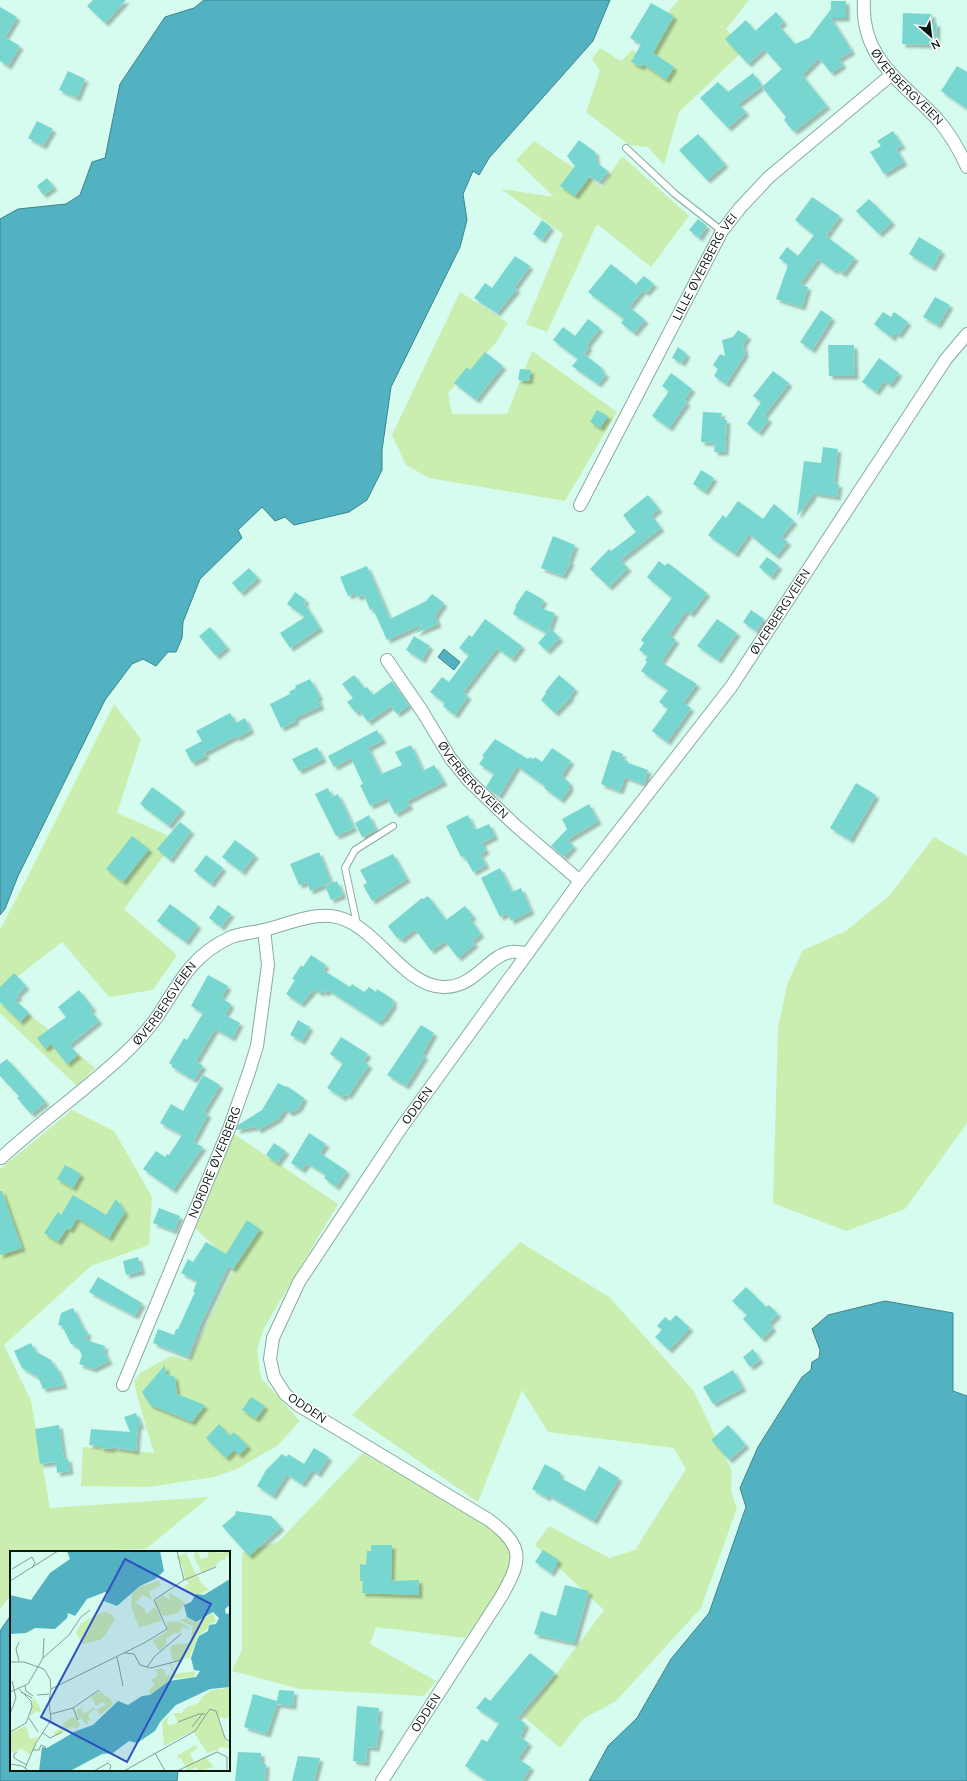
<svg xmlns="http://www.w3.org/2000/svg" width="967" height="1781" viewBox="0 0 967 1781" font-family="Mulish,sans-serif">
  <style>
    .green { fill: #c9eeaf }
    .water { fill: #53b2c1; stroke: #3d848c }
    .building { fill: #77d7d0; filter: url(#shadow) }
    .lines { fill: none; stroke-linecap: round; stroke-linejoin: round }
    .lane-casing { stroke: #88ac9f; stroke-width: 8 }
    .street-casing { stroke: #88ac9f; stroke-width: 14 }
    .lane { stroke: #fff; stroke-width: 6 }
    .street { stroke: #fff; stroke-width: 12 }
    .labels { text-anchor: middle; stroke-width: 3; stroke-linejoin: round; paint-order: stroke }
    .street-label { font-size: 12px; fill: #091712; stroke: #fff }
    .inset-road { fill: none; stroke: #83a096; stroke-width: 1 }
    .view { fill: #2d51c1; fill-opacity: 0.15; stroke: #2d51c1; stroke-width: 2 }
    .inset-edge { fill: none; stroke: #091712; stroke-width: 2 }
  </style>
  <defs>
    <filter id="shadow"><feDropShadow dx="3.5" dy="3.5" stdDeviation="1" flood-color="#0004"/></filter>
  </defs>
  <rect width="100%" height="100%" fill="#d5fcee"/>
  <g class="green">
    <path d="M679,0H749L726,29L744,50L679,112L664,165L648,147L629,145L586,112L600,71L592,59L600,48L621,61L632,50L649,61L650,43L670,10Z"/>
    <path d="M534,141L602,187L622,156L689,216L651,267L597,224L547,332L526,324L563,234L501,189L554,197L516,160Z"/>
    <path d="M460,292L508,323L495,344L448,393L452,414H507L532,351L617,412L565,501L429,478L406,465L392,435Z"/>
    <path d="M114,704L141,739L117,813L176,839L124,909L177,955L153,990L109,997L62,942L0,990V930L26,880Z"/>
    <path d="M934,837L967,856V1123L905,1209L846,1231L773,1203L778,1028L788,982L803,950L846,931L890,895Z"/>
    <path d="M0,995L43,1025L95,1068L77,1086L0,1013Z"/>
    <path d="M72,1110L114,1131L152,1197L149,1245L91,1266L4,1345L31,1401L50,1508L209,1497L146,1549L11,1552V1595L0,1609V1169Z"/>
    <path d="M234,1134L338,1204L264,1328L257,1350L261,1378L300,1421L277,1446L237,1469L214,1477L148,1487L81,1486L83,1447L154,1453L137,1396L134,1381L140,1373L171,1356L189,1361L235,1266L194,1227Z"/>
    <path d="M520,1242L609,1297L693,1390L732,1471L731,1492L737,1508L701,1608L616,1701L583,1719L560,1748L524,1717L604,1610L535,1545L549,1526L609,1558L635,1550L686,1469L674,1448L548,1432L522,1390L478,1502L352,1415Z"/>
    <path d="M363,1453L507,1538L517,1556L510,1578L465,1638L376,1627L370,1644L436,1681L424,1696L300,1689L232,1671L242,1650V1553L278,1542Z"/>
  </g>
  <g class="water">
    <path d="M204,0H610L593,41L489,158L479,175L473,171L463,194L467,220L460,247L391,387L382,450V470L367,500L349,512L294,525L285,517L275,521L262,507L238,530L242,538L200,579L183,622L182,638L176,652H168L156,666L143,659L132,664L105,700L18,876L5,909L0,915V219L18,209L66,204L80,195L92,162L105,158L120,84L165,17L194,8Z"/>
    <path d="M444,649L460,662L454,670L438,657Z"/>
    <path d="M885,1301L953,1313V1391L967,1396V1781H589L608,1746L637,1718L671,1659L709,1613L746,1507L740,1488L758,1447L802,1377L811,1370L812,1362L819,1358L820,1350L812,1329L828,1315Z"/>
    <path d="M11,1615V1770H178L177,1781H0V1631Z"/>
  </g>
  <g class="building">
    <path d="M93,0H126L105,23L87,6Z"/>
    <path d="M831,1H846V18H831L852,51L839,59L843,65L831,73L819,58L802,75L827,106L795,131L794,130L793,131L784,120L786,117L762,87L782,69L764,49L748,64L725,39L746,20L755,31L776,12L784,22L779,26L795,44L809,38L831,9Z"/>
    <path d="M651,3L674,16L653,53L674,67L666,80L643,64L641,67L631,62L641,44L630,38Z"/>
    <path d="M0,7L17,17L5,37L20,46L8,66L0,61Z"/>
    <path d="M903,13L932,14V23H937L936,45L902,44Z"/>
    <path d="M957,66L967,72V109L941,91Z"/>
    <path d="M68,71L85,79L77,98L59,90Z"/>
    <path d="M753,73L762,86L738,104L746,112L728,128L700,98L718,82L728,92Z"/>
    <path d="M37,121L53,129L43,146L28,138Z"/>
    <path d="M893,131L902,145L896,149L904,162L884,174L870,152L881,146L877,141Z"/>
    <path d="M698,134L725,164L707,180L679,150Z"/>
    <path d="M579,140L595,152L597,163L608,171L599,182L590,176L575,196L560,186L575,166L567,156Z"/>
    <path d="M47,178L54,187L43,195L37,186Z"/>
    <path d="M812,197L840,216L826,236L855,258L843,274L836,269L834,271L818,259L800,284L808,287L802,307L776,299L788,265L779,258L787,247L798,256L814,235L795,220Z"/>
    <path d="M869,199L892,222L879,234L856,211Z"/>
    <path d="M698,219L707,226L699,238L689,230Z"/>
    <path d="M542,220L551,227L542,240L533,234Z"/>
    <path d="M919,237L942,251L932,268L909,254Z"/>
    <path d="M515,256L530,266L514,288L517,289L497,313L474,298L485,283L492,288Z"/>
    <path d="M611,264L643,290L629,307L645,320L634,333L621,323L624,319L588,292Z"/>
    <path d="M644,276L654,284L646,293L636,284Z"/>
    <path d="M935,297L950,305L938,325L923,317Z"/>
    <path d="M821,310L832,318L812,350L800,342Z"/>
    <path d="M883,312L891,317L894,312L908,322L899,335L895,333L892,338L874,324Z"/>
    <path d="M588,319L600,328L587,345L589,347L584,354L602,368L601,370L606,374L598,384L572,366L578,359L553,340L563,327L575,336Z"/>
    <path d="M738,330L748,336L743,344L745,354L726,384L714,376L718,369L713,365L720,354L725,356L722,340L733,337Z"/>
    <path d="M828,345H854L855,376H829Z"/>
    <path d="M678,347L687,354L682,363L672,358Z"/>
    <path d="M485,352L503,366L476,400L454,383L467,367L470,370Z"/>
    <path d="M879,358L899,373L890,385L884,381L876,392L862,382Z"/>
    <path d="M520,369L531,370L529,381L518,380Z"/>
    <path d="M773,371L789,383L764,416L769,419L759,433L747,424L761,402L753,396Z"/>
    <path d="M671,373L692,389L684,400L687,402L669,428L652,416L669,391L662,386Z"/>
    <path d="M597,410L608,416L600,428L590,422Z"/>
    <path d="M703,412L722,413L721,419L727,420L725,452H714L715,443L701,442Z"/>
    <path d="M823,447L838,449L834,483L839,484L837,497L813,493L812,497L797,516L804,461L821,463Z"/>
    <path d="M701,470L714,478L705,492L693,484Z"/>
    <path d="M648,495L659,509L651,515L661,528L620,560L628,568L609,587L590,569L609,549L611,551L636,532L623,515Z"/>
    <path d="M738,501L763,519L774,504L794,521L781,537L788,542L776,556L749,534L735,554L708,535L723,515L726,518Z"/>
    <path d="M553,536L575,545L569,561L571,562L563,576L541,568Z"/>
    <path d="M767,557L779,566L771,577L759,567Z"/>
    <path d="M659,561L665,566L668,563L707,593L691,614L686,611L669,635L676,640L661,662L697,684L683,703L691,708L667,742L652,731L668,709L659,702L668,690L641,671L647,662L645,660L648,656L639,650L644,643L641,640L672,598L647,577Z"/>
    <path d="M367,566L390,619L426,601L432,594L444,603L435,616L438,624L416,633L422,624L387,640L373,609L370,610L364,595L357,597L355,593L348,596L340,577Z"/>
    <path d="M249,568L258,578L241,593L232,583Z"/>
    <path d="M526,590L544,600L540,608L555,613L548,633L551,629L560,638L547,651L538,643L547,633L513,614L516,607L515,606Z"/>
    <path d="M295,592L306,600L304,603L320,628L290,648L280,633L305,617L287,604Z"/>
    <path d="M751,610L764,619L756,631L743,622Z"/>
    <path d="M485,619L522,646L512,659L497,648L463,692L468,696L455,715L443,706L445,703L430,692L442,677L449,682L469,655L459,648L469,635L472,637Z"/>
    <path d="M717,619L737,633L718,660L697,646Z"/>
    <path d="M210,627L227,647L216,656L199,636Z"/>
    <path d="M414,636L430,646L422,660L406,650Z"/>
    <path d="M354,675L365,689L367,687L373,695L392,681L409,705L397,714L391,706L368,722L359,710L356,713L347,702L353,698L342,684Z"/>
    <path d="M559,675L575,689L570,695L571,697L555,713L541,700L546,693L545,692Z"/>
    <path d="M310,679L320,697L317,698L321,706L295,718L296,721L281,728L270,704L290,694L289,692L296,688L295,686Z"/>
    <path d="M230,713L236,723L245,718L251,730L237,738L236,736L204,753L206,756L192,763L185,750L202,741L196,731Z"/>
    <path d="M377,730L383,740L368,748L381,774L402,765L395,752L411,745L423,771L434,765L444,782L407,801L410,806L395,814L387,798L370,806L360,785L363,784L351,758L334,767L328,756Z"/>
    <path d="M495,739L528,759L530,757L533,759L535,757L542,762L552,748L571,761L561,776L569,782L570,788L561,800L544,788L545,786L517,766L499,796L489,790L486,787L494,774L479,764L484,757L482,756Z"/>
    <path d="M317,747L323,759L299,771L292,759Z"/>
    <path d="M612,750L623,754L621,759L628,761V763L648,770L644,784L625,777L620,791L601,784Z"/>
    <path d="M856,783L876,795L850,840L830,828Z"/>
    <path d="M152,787L182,809L169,826L140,804Z"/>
    <path d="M328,788L332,797L338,794L354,828L336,836L315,794Z"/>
    <path d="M589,804L598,821L567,840L574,846L564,857L551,846L567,829L562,819Z"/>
    <path d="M369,815L376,830L362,837L355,823Z"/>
    <path d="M468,815L475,830L489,824L495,836L482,843L486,851L480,854L486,865L473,872L464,856L461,857L446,826Z"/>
    <path d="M180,822L191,831L170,860L157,849Z"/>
    <path d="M132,836L149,849L123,882L106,869Z"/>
    <path d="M235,840L255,855L242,872L222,857Z"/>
    <path d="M319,852L331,882L310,891L307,882L299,885L290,864Z"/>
    <path d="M393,854L407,879L372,901L363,885L367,883L360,870Z"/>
    <path d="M206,855L223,868L211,884L194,871Z"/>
    <path d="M500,868L512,892L521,888L531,911L511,921L508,913L500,917L481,878Z"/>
    <path d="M337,881L343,895L331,900L325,886Z"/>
    <path d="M428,896L446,920L465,906L473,916L470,919L481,934L472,941L475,944L458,958L445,941L431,951L415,929L401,940L398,937L397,938L388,926L422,898L423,899Z"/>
    <path d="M170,904L198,925L186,942L157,921Z"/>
    <path d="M218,905L231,914L221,927L209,918Z"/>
    <path d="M311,955L326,965L323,970L350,987L352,984L364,992L369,987L376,992L377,989L394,1000L392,1003L394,1004L384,1019L383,1018L379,1023L328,990L326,993L322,991L320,993L314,989L301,1004L286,994L295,980L292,979L301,965L303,967Z"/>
    <path d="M14,973L26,986L17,995L19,996L15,1000L29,1013L20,1022L0,1002V987Z"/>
    <path d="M208,975L228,986L221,998L231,1004L225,1015L240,1023L232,1038L215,1029L196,1061L203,1066L194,1080L172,1067V1065L169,1063L184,1038L187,1040L203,1013L191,1006Z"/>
    <path d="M79,990L93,1008L90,1010L99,1021L69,1045L78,1055L67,1064L51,1044L45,1049L37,1038L66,1017L58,1007Z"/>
    <path d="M298,1020L310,1027L302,1041L290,1035Z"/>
    <path d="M421,1025L434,1033L422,1055L425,1056L406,1086L387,1075Z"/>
    <path d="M341,1037L368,1054L363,1061L369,1065L348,1096L345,1094L343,1098L327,1088L343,1063L330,1054Z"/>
    <path d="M7,1059L46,1102L31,1114L17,1098L19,1096L0,1076V1064Z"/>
    <path d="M203,1075L220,1085L204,1112L208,1114L193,1142L203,1147L173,1190L143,1169L156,1151L165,1157L167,1154L169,1155L182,1135L160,1123L171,1104L183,1111Z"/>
    <path d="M278,1083L286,1087L287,1086L304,1098L299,1108L290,1113L285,1109L278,1119L258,1130L256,1127L236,1130L238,1125L262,1110Z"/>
    <path d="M309,1133L326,1144L320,1153L347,1171L336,1187L324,1178L326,1175L307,1163L302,1170L291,1163Z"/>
    <path d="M274,1143L286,1151L277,1163L266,1155Z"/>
    <path d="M65,1165L81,1174L73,1188L57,1179Z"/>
    <path d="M0,1191H2L22,1248L0,1255Z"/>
    <path d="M73,1195L106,1215L116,1199L125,1212L109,1238L77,1218L70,1230L67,1228L58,1242L44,1233L58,1212L61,1215Z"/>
    <path d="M159,1208L180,1216L174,1231L153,1223Z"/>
    <path d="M247,1220L260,1229L233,1269L228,1266L202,1321L188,1357L153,1343L158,1329L174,1335L176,1329H178L195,1292H193L197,1281L181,1273L188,1259L193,1262L206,1242L226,1254Z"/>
    <path d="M138,1257L142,1271L126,1275L123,1261Z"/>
    <path d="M98,1277L142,1303L135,1316L89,1292Z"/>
    <path d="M746,1287L766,1307L769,1305L778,1314L769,1323L773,1328L762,1339L743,1319L747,1315L732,1301Z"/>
    <path d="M73,1308L84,1330L88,1332L86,1340L105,1346L104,1351L109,1361L93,1369L79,1364L82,1355L77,1346L71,1344L62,1326L58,1325L61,1313Z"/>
    <path d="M676,1315L690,1328L669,1350L655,1337L662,1330L657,1326L665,1317L670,1321Z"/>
    <path d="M31,1343L35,1351L51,1360L55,1368L57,1367L64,1385L43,1389L38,1377L22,1368L14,1351Z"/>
    <path d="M753,1349L760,1360L750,1367L743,1357Z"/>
    <path d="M165,1365L166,1374L175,1377L177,1394L205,1405L192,1422L150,1405L142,1392Z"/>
    <path d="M733,1370L743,1388L713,1404L703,1387Z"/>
    <path d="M251,1397L265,1406L256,1419L242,1410Z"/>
    <path d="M136,1413L141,1425L138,1426L136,1451L112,1447V1449L101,1448V1446L89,1445L91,1429L130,1432L124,1417Z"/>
    <path d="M219,1424L230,1436L234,1432L248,1446L239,1455L234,1450L226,1458L206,1438Z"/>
    <path d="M59,1425L64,1459L68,1458L70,1471L57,1473L56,1462L40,1464L35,1429Z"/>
    <path d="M728,1425L746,1445L729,1460L711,1440Z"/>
    <path d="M314,1448L329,1457L318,1474L312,1470L302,1484L287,1474L273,1496L257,1486L266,1470L282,1454L287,1457L288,1454L304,1464Z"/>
    <path d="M545,1464L561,1473L559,1477L585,1491L599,1466L619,1478L594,1521L548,1495L547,1498L532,1489Z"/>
    <path d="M236,1511L271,1516L281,1527L249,1556L222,1526L235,1515Z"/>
    <path d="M371,1545H392L391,1581L419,1580V1595L362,1593L363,1581H360V1564L366,1565L367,1551H371Z"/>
    <path d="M543,1550L559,1560L551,1573L535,1562Z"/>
    <path d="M565,1585L589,1591L574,1643L534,1634L541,1611L556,1616Z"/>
    <path d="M530,1653L555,1673L517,1718L526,1724L520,1737L529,1743L518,1759L531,1767L522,1781H487L465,1766L482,1739L487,1742L499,1723L476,1708L485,1697L490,1701Z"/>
    <path d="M279,1690L294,1691L293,1706L277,1704L267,1734L244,1727L253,1694L277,1701Z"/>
    <path d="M357,1706L379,1708L377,1726L380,1727L376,1748L367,1747L366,1763L353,1761Z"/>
    <path d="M238,1752L261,1753V1763L266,1764L265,1781H235Z"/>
    <path d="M298,1756L320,1758L314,1781H292Z"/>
  </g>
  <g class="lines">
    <defs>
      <g id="lane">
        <path d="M626,148L675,194L722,231"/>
        <path d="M357,924L345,868L355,850L393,826"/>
      </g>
      <g id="street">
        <path id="s1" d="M864,0C860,59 903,82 938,120C949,133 960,151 967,167"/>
        <path id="s2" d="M580,505L722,231L740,208L769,177L891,75"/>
        <path id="s3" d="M387,660L422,711L451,759L469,781L515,825L580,881"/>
        <path id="s4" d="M1,1158C40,1122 83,1092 122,1056C134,1045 147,1031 157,1017C179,984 190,957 229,938C240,933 252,933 264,930C286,925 307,914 331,916C374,920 401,986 443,987C475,988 487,956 511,952C516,951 523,953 528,953"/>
        <path id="s5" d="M123,1385L229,1129L249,1072L257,1046L268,965L264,930"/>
        <path id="s6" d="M382,1781L501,1597C522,1560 525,1547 489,1520L298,1405L285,1394L274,1377L270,1359L273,1338L299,1282L401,1128L580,881L731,687L946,359L967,334"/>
      </g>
    </defs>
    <use href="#lane" class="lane-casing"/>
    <use href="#street" class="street-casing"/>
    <use href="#lane" class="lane"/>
    <use href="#street" class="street"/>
  </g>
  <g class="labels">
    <g class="street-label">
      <text dy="4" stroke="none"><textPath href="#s1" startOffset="101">ØVERBERGVEIEN</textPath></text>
      <text dy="4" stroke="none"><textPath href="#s2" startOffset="269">LILLE ØVERBERG VEI</textPath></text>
      <text dy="4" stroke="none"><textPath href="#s6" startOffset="1497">ØVERBERGVEIEN</textPath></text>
      <text dy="4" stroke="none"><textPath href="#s3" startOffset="148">ØVERBERGVEIEN</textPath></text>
      <text dy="4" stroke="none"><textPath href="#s4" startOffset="226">ØVERBERGVEIEN</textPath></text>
      <text dy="4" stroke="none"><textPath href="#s6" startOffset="884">ODDEN</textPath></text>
      <text dy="4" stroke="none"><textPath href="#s5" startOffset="241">NORDRE ØVERBERG</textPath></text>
      <text transform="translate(307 1408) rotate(34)" y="4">ODDEN</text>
      <text dy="4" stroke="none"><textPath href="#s6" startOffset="81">ODDEN</textPath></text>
    </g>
  </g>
  <g transform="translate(10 1551)">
    <rect width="220" height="220" fill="#d5fcee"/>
    <path d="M185,0H188L191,8L198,6V0L209,2L220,0V6L215,5L216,8L209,10L206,15L192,22L184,6ZM176,2L187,26H189L190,31L199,39L184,44L174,36L179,32L175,28L172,14L166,6ZM149,30L151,34L139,40L142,49L133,44L125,51L135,58L136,63L145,56L152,69L129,77L121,55L122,43L130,36ZM159,41L175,52L168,62L153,65L144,51L153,44L160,49ZM93,61L100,62L105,68L96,83L90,89L73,93L66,82L71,72ZM203,62L206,71L199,73L197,78L188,85L179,107L163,110L160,98L162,94L180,92L183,75L169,69L177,67L186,72ZM167,70L179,76L178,79L172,75L170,82H164L156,88L157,93L149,100L143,89L157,80V71ZM161,111L165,123L185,120L184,126L161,128L140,144L139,139L145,134L141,129L148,125L146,118H154L156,125L164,123L159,112ZM220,137V165L215,168L210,166L208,170L220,197L209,196V199L197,202L183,180L154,195L152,171L159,165L157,171L159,175L168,171L163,162H172L177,156L189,152L192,146L201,139ZM90,140L103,151L102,154L90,164L87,159L96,153L91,151L86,155L81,146ZM23,146L31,158L30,162L27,160L20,165ZM84,156L85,158L78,164L81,171L77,168L78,173L76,174L72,167L69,168L66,160L71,157L74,163ZM65,165L70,174L67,178L62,176L46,185L43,182L53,175V172ZM16,175L20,188L28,186L21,204L11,197L3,202L0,200V182ZM186,194L187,197L180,203L184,211L204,201L196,207L204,216L189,220L186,216L178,220L171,207L167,208L168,204Z" fill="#c9eeaf"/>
    <path d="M57,0H150L154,20L145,28L130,35L107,55L94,50L98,43L95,41L77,48L65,65L58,62L57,67L45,78L25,77L16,82L0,83V44L21,49L40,22L60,8ZM220,28V54L215,58L216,63L220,62V136L200,138L166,154L150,171L145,180L127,192L119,190L103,202L92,203L60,220H29L32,196L37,197L66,180L83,174L108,150L118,154L132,145L140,144L159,130L186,126L190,120L184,119L181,107L186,92L189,85L198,80L199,74L206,73L209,67L203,61L186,71L177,66L174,54L181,51L186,43L194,44Z" fill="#53b2c1"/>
    <path class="inset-road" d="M2,18L22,6L25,12L22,17M174,29L206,16M0,30L48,0M9,91L6,98L9,110M115,102L124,103L130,114L141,117L171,109M107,106L113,135M33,107L34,87M0,111H14L34,118L40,128L41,138M137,116L145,105L171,83M15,135L16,140L23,145M0,141L18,133L33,107L59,84L71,66L80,59M11,141L22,147M27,144L39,143M63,157L68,169M0,163L6,147L2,130M41,163L63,157L89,139M19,167L28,181M168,171L189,163H195M182,176L193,162M0,181L16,172L22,156L21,150L9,138M33,182L40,187L52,181M23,199H29L31,194L36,196M7,201L4,203V207L17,214M145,202L155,220M0,213L12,215L19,220M15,217L26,192L41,169L39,151L41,138L134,92L157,78L144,49L174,29L167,0M84,220L98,212L101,215L99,220M114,220L185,180L200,158L206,160L215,187L220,191M167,220L207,201L217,206V220"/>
    <path class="view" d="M115,8L201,53L117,211L31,166Z"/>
    <rect width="220" height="220" class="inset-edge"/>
  </g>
  <g transform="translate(931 36) rotate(152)" stroke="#ffffff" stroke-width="3" paint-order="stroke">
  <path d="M0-3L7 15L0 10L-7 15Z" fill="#091712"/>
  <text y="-6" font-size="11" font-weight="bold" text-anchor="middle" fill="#091712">N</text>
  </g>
</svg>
